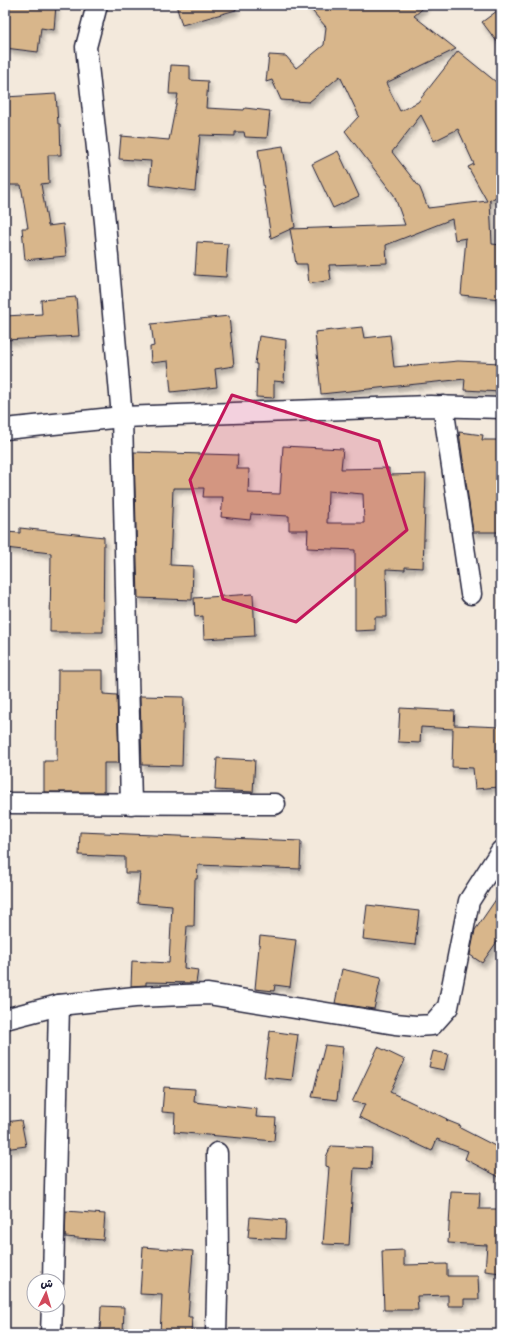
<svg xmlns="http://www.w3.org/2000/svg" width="506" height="1339" viewBox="0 0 506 1339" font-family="Mynerve,'Playpen Sans Arabic',sans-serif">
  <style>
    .building { fill: #d8b68b; stroke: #22223b; fill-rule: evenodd; filter: url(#shadow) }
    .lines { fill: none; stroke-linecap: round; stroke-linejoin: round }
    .street-casing { stroke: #22223b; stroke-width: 23 }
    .street { stroke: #fff; stroke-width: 20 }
    .marked { fill: #c2185b; fill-opacity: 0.2; stroke: #c2185b; stroke-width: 3; stroke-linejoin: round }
  </style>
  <defs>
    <filter id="shadow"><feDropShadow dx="2.5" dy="4.5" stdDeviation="2" flood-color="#0004"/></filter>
  </defs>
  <rect width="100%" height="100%" fill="#f3e9dc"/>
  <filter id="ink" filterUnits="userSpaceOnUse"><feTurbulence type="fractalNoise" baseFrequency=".025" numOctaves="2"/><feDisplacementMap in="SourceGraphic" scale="8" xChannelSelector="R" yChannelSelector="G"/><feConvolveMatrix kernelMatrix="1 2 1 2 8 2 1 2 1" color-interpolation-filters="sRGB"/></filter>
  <g filter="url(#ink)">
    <g class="building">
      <path d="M5,5H56L54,30L41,28L38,52L5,48Z"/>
      <path d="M176,5H235L236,10L182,25Z"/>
      <path d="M307,5H427L414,16L456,49L386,83L400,111L418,102L458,51L501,86V194L489,201H490L492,244L501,245V299L461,295L466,238L455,240L452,219L386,245L387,263L329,265L331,280L309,284L307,264H296L290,229L405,225L394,195L345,131L359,116L340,76L309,102L281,100L272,80L266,82L269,55L286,56L296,68L324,45L326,27ZM421,115L434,141L458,129L474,164L468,167L487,201L428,208L420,188L392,152Z"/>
      <path d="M501,8V47L482,22Z"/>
      <path d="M171,65L190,66V80L208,81L206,108L244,110L245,108L270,111L267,138L245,137L244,132H235V136L200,135L195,191L149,185L151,161L119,159L121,136L169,140L178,94H169Z"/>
      <path d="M56,94L58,124H60L61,155H48L49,183L41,184L48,226L63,224L66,256L25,260L22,228H28L21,185H8L5,150V97Z"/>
      <path d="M283,146L295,227L271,238L258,150Z"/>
      <path d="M338,151L359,196L333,208L312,164Z"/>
      <path d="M197,242L228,244L226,277L195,275Z"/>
      <path d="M76,297L79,336L5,340V316L42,314L41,300Z"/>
      <path d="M229,316L234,366L215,369L217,387L171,392L168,361L151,363L150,347L154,346L151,324Z"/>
      <path d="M362,327L364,338L390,335L394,367L458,361L501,363V392L464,390L465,379L321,394L315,332Z"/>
      <path d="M259,336L286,340L284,382L274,381V398L256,397L257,364H255Z"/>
      <path d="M459,432L483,435L482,440H501V532H473Z"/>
      <path d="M283,446L343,449L341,469L389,468V475L426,474L423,568L405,567V570L386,569L387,617H375V630L355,631V550L307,548L308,530H289V516L251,514L250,520L221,517L223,497H203L204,488H173L170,565L193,566L192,600L138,598L134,452L238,455L237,469H249L248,493L280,494ZM328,491L363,494L364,523H327Z"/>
      <path d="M20,528L104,537L103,632H50L51,553L5,548V532L20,533Z"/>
      <path d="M253,594L255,636L204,639L203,616L195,617L194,598Z"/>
      <path d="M58,670H103V694L117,695L119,763H104V792H44V761H57Z"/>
      <path d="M140,696L184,697L182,766L142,765Z"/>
      <path d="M400,708L455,711L454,725L501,727V769H498L499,787L475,789L473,768L452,767L453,729L421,727L420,743L398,742Z"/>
      <path d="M217,758L255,760L253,792L215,790Z"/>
      <path d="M80,832L301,841L300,869L198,865L197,879H195L194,926H187L184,968L198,970L196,983L146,982V985L131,986L132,961L169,963L172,906L137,903L140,873H125V857L79,855Z"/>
      <path d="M501,892V936L482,963L470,955L475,930Z"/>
      <path d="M367,905L419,911L415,945L363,939Z"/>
      <path d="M260,936L296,940L290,987L275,985L274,991L255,989Z"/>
      <path d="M342,969L381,978L374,1009L335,1003Z"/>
      <path d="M270,1031L298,1035L292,1080L264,1077Z"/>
      <path d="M325,1045L343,1047L337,1100L312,1097Z"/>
      <path d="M378,1047L405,1060L390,1092L447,1119L446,1120L461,1126L460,1128L501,1149V1178L465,1159L468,1151L437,1139L432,1151L359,1117L365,1104L352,1102Z"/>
      <path d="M433,1051L448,1054L444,1070L429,1067Z"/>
      <path d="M164,1087L195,1089L194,1102L257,1109L256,1117L276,1118L274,1141L174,1132L175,1113L162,1112Z"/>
      <path d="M21,1120L26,1146L5,1149V1122Z"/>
      <path d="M331,1146L372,1148L371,1169L354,1168L349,1245L323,1244L329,1167L326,1166V1157Z"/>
      <path d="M451,1192L480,1193L479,1209H501V1273L485,1271L487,1245L448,1243Z"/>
      <path d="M66,1211L105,1214L103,1240L65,1237Z"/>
      <path d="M250,1217L286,1220L285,1239L248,1237Z"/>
      <path d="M143,1247L193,1251L188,1317H192L191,1334H160L162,1295L140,1294Z"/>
      <path d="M404,1250V1265L447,1264V1276H478L479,1299H464V1306H448V1295L417,1296L418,1310H384L382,1251Z"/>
      <path d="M101,1306L124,1307L123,1333L100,1332Z"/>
    </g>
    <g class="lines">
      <defs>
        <g id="street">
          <path d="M97,5L86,47L105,222L122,417L131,804"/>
          <path d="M443,406L471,594"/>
          <path d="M5,429L122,417L430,406L501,408"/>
          <path d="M5,803L275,804"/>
          <path d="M5,1019L59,1005L135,997L208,994L395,1024L416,1026L432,1025L448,1007L469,901L501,851"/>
          <path d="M53,1281L59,1005"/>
          <path d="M51,1334L52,1305"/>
          <path d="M216,1334L218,1255L217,1153"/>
        </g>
      </defs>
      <use href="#street" class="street-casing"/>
      <use href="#street" class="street"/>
    </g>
  </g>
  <path class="marked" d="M232,395L379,441L407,530L296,622L223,599L190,480Z"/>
  <rect width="506" height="1339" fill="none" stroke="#fff" stroke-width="20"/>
  <rect x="10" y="10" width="486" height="1319" fill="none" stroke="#22223b" stroke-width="1.5" filter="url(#ink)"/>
  <g transform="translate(46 1293) rotate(5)"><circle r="19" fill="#ffffff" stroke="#a7a7b1"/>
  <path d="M0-3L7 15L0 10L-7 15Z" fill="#d1495b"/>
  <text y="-6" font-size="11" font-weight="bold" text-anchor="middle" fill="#22223b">ش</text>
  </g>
</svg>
